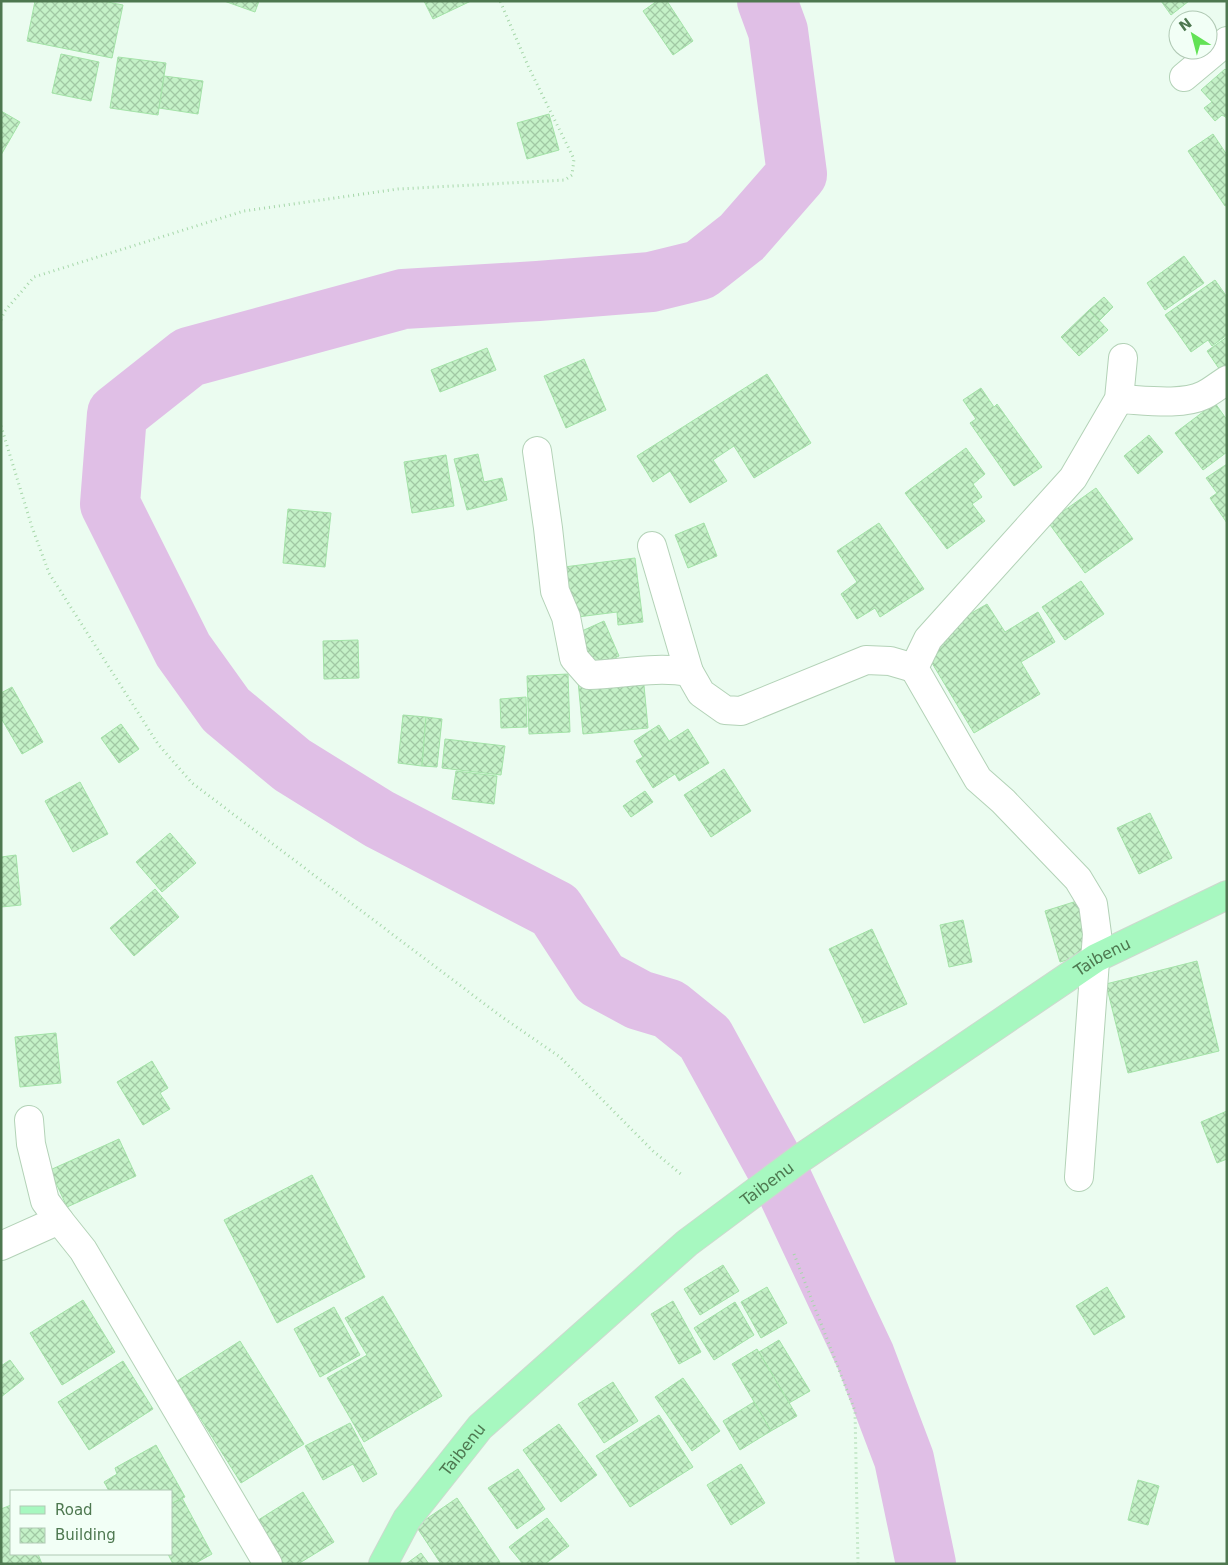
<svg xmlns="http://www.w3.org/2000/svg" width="1228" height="1565" viewBox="0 0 1228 1565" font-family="'DejaVu Sans',sans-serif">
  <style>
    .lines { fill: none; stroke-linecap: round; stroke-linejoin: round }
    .river { stroke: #e0bfe6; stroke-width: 60 }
    .building { fill: url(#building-cross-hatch); stroke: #a4e3a8 }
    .minor-casing { stroke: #b3d2b7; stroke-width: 30 }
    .major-casing { stroke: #cdd9ce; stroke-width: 30 }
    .path { stroke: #a6d7a9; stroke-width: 3; stroke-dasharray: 1 4; stroke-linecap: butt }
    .minor { stroke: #fff; stroke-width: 28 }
    .major { stroke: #a7f8c0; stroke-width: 28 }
    .labels { text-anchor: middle; stroke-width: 4; stroke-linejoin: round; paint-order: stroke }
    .street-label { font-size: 16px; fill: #4e7850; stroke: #f2fff6 }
  </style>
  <defs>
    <pattern id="building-cross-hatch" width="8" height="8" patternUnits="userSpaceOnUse" patternTransform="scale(1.25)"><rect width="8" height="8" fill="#c4f1c7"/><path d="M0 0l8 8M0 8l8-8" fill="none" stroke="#a1c8a4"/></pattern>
  </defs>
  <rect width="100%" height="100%" fill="#ebfcf0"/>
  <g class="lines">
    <path class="river" d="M767,1L778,31L797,174L742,237L700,270L651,282L538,291L403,299L189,357L117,414L110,504L183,650L226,710L292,765L379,819L555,910L600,979L639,1000L669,1009L705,1038L778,1171L865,1356L904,1459L926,1564"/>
  </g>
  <g class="building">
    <path d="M35,1H103L123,5L112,58L27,41Z"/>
    <path d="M224,1H259L255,12Z"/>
    <path d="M424,1H471L433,19Z"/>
    <path d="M657,1H667L693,41L673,55L643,11Z"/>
    <path d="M1161,1H1189L1171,15Z"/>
    <path d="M61,54L99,62L91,101L52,93Z"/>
    <path d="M118,57L166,63L158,115L110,108Z"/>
    <path d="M1225,69L1227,71V118L1222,115L1215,121L1204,108L1212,102L1201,90Z"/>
    <path d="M164,76L203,81L198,114L159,108Z"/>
    <path d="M1,111L20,122L1,155Z"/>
    <path d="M549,114L559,150L527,159L517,123Z"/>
    <path d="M1213,134L1227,155V205L1225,206L1188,151Z"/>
    <path d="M1184,256L1204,283L1165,310L1147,283Z"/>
    <path d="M1215,280L1227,297V335L1212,346L1208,340L1191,352L1165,315Z"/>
    <path d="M1104,297L1113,307L1099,321L1089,310Z"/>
    <path d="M1089,310L1108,330L1079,356L1061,337Z"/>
    <path d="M1227,337V365L1220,370L1207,351Z"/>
    <path d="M487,348L496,370L440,392L431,370Z"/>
    <path d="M584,359L606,410L566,428L544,376Z"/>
    <path d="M767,374L811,443L754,478L734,446L713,460L727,481L690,503L670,471L653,482L637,456Z"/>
    <path d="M981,388L994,407L997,404L1042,467L1014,486L970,423L976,419L963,400Z"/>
    <path d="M1215,403L1227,420V452L1203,470L1175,433Z"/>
    <path d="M1149,435L1163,452L1138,474L1124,456Z"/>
    <path d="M966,448L985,474L973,484L982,497L972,504L985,521L947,549L905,493Z"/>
    <path d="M478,454L484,482L502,478L507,500L467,510L454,459Z"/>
    <path d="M446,455L454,506L412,513L404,462Z"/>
    <path d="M1227,464V523L1210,498L1217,493L1206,478Z"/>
    <path d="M1096,488L1133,539L1085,573L1048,522Z"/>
    <path d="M288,509L331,513L325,567L283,563Z"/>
    <path d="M704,523L717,556L688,568L675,535Z"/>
    <path d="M879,523L924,589L880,617L875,608L857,619L841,594L857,582L837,551Z"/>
    <path d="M635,558L643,622L618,625L617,612L570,618L564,567Z"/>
    <path d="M1081,581L1104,614L1065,640L1042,607Z"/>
    <path d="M987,604L1005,632L1038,612L1055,642L1021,662L1040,694L974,733L926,653L947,641L941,631Z"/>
    <path d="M604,621L619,656L590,670L573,635Z"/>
    <path d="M358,640L359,678L324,679L323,641Z"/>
    <path d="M568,674L570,732L529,734L527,676Z"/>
    <path d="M643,675L648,728L583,734L578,681Z"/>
    <path d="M12,687L43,742L22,754L1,718V693Z"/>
    <path d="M526,697L527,727L501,728L500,699Z"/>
    <path d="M403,715L426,717L422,766L398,763Z"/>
    <path d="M426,717L442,719L437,767L422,766Z"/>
    <path d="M121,724L139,749L119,763L101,738Z"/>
    <path d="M659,725L669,741L688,729L709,763L679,781L675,774L653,788L636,761L643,757L634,741Z"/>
    <path d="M445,739L505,746L501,775L442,768Z"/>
    <path d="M724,769L751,811L711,837L684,795Z"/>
    <path d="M456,771L497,776L494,804L452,799Z"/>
    <path d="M80,782L108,834L73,852L45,801Z"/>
    <path d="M645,791L653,802L631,817L623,806Z"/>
    <path d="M1150,813L1172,858L1139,874L1117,828Z"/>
    <path d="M170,833L196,863L162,892L136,862Z"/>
    <path d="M16,855L21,905L1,907V857Z"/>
    <path d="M155,889L179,917L134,956L110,928Z"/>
    <path d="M1077,901L1092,953L1060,962L1045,911Z"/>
    <path d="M963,920L972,962L949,967L940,925Z"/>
    <path d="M872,929L907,1004L864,1023L829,949Z"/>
    <path d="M1197,961L1219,1051L1128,1073L1106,984Z"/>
    <path d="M56,1033L61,1083L20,1087L15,1037Z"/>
    <path d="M152,1061L168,1088L160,1093L170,1109L143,1125L117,1082Z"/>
    <path d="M1227,1111V1159L1217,1163L1201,1122Z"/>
    <path d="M119,1139L136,1176L67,1207L50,1170Z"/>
    <path d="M312,1175L365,1277L277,1323L224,1220Z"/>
    <path d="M723,1265L739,1291L700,1315L684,1289Z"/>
    <path d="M767,1287L787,1323L761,1338L741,1302Z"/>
    <path d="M1107,1287L1125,1317L1094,1335L1076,1306Z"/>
    <path d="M383,1296L442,1396L364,1442L327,1378L367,1355L345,1318Z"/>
    <path d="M83,1300L115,1352L62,1385L30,1333Z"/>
    <path d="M673,1301L701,1352L679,1364L651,1314Z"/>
    <path d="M735,1302L754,1335L714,1360L694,1328Z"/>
    <path d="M334,1307L360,1355L320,1377L294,1329Z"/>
    <path d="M779,1340L810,1391L789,1403L759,1352Z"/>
    <path d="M240,1341L304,1444L241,1483L177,1381Z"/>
    <path d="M757,1349L797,1416L771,1431L732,1364Z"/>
    <path d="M10,1360L24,1379L1,1397V1366Z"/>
    <path d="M123,1361L153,1409L89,1450L58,1402Z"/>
    <path d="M683,1378L720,1431L692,1451L655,1397Z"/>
    <path d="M613,1382L638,1421L604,1443L578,1404Z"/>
    <path d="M754,1402L771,1431L740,1450L723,1421Z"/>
    <path d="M659,1415L693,1467L630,1507L596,1456Z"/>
    <path d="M350,1423L377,1474L363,1482L353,1464L323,1480L305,1446Z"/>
    <path d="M559,1424L597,1475L561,1502L523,1450Z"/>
    <path d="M156,1445L185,1497L171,1504V1491H109L104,1482L117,1474L115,1468Z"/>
    <path d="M741,1464L765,1503L731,1525L707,1485Z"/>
    <path d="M518,1469L545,1509L517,1529L488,1488Z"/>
    <path d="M1138,1480L1159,1486L1148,1525L1128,1520Z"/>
    <path d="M303,1492L334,1542L298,1564H281L255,1522Z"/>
    <path d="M182,1498L212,1554L194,1564H173L168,1554H171V1504Z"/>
    <path d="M457,1498L500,1562L497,1564H441L416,1526Z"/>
    <path d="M11,1505V1554H38L42,1564H1V1509Z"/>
    <path d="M547,1518L569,1546L545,1564H523L509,1547Z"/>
    <path d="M421,1553L429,1564H406Z"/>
  </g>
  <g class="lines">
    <defs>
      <g id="minor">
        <path d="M1184,77L1227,41"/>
        <path d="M1119,399C1143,400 1182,406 1204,395C1212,391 1219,385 1227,380"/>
        <path d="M537,451L548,528L555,591L566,617L574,658L589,675C622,674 656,666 689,672L701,693L725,710L741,711L866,660L890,661L914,668"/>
        <path d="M652,546L689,672"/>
        <path d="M1079,1177L1097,934L1093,904L1078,879L1003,801L978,779L914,668L928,639L1073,478L1119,399L1123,358"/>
        <path d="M59,1220L83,1250L268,1564"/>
        <path d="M1,1246L59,1220L45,1201L31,1144L29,1120"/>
      </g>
      <g id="major">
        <path id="s1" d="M383,1564L407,1519L480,1427L687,1243L801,1158L1096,958L1227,895"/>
      </g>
    </defs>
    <use href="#minor" class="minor-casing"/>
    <use href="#major" class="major-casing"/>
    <g class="path">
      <path d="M1,320L4,312L34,277L244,211L398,189L565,180L572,175L574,159L529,68L500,1"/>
      <path d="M1,426L32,527L49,573L158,744L192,783L502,1017L560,1057L653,1151L682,1175"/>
      <path d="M794,1254L855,1411L858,1564"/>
    </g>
    <use href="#minor" class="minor"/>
    <use href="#major" class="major"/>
  </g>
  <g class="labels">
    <g class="street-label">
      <text dy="6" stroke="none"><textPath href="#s1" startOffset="950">Taibenu</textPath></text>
      <text dy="6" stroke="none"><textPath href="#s1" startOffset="545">Taibenu</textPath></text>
      <text dy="6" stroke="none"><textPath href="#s1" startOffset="140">Taibenu</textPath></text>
    </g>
  </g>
  <rect width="1228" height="1565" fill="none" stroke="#4e7850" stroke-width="5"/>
  <rect x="10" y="1490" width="162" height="65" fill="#f2fff6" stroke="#b0c9b4"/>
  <rect x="20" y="1506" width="25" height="8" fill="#a7f8c0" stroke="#b0c9b4"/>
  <text x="55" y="1515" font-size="15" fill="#4e7850">Road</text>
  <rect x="20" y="1528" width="25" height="15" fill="url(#building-cross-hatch)" stroke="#b0c9b4"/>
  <text x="55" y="1540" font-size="15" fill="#4e7850">Building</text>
  <g transform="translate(1193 35) rotate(324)"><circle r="24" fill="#f2fff6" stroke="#b0c9b4"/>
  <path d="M0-4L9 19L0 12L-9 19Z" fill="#62e255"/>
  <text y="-8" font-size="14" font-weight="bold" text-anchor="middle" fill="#4e7850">N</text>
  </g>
</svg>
